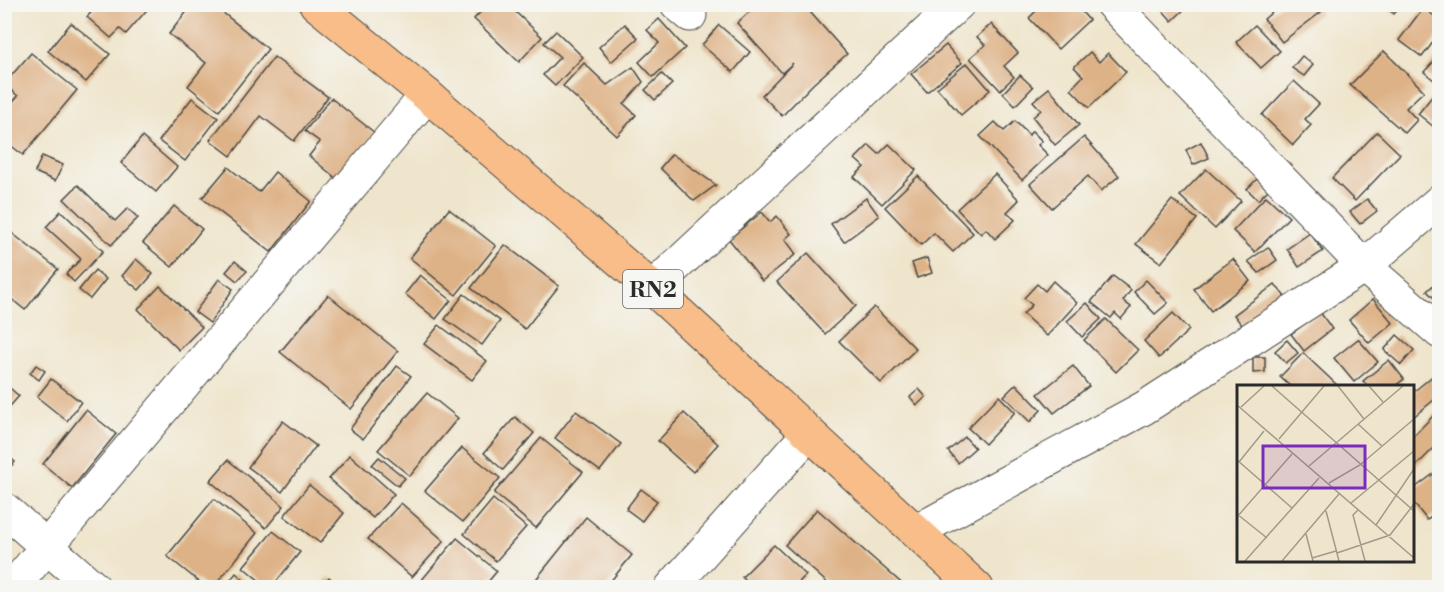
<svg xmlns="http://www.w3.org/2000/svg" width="1444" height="592" viewBox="0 0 1444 592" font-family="'Libre Bodoni',serif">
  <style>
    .building { fill: #deb287 }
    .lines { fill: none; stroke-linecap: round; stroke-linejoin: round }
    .minor-casing { stroke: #484743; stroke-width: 35 }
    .highway-casing { stroke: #484743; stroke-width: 35 }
    .minor { stroke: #fff; stroke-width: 33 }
    .highway { stroke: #f8bd89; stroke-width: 33 }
    .labels { text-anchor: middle; stroke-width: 4.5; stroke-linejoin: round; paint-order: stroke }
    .shield { fill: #f6f6f2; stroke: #686867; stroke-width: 1.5 }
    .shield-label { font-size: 22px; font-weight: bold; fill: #2b2b2b }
    .inset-road { fill: none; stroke: #a19b8c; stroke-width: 1.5 }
    .view { fill: #7b2cbf; fill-opacity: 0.15; stroke: #7b2cbf; stroke-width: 3 }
    .inset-edge { fill: none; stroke: #2b2b2b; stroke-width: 3 }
  </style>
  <rect width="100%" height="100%" fill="#f6f6f2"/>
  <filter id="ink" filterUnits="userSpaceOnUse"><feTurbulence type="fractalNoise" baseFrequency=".0167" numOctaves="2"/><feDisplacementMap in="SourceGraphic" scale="12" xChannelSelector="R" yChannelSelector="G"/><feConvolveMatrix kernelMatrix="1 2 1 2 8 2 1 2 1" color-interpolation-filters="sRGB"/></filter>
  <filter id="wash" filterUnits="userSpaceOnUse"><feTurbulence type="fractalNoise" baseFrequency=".008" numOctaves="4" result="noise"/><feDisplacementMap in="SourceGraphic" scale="24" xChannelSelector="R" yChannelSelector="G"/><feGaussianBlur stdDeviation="1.35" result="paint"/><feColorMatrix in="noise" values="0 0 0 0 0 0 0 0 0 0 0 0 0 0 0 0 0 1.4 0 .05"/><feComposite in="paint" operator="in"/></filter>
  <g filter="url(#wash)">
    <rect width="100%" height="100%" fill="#efe5cc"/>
    <g id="blocks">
      <g class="building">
        <path d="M90,4H152L126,34L120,29L111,38L87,17L95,8Z"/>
        <path d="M193,4H212L268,49L219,111L188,86L206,63L169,34Z"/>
        <path d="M488,4H507L542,37L519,62L474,19Z"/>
        <path d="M758,4H803L847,54L813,84L782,116L762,95L793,63L782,73L737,23Z"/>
        <path d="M1033,4H1075L1089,20L1058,49L1029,18L1038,9Z"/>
        <path d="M1157,4H1190L1172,21Z"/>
        <path d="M1282,4H1316L1321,12L1282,42L1264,19Z"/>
        <path d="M1382,4H1402L1394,14Z"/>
        <path d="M1423,8L1440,20V33L1422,57L1399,40Z"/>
        <path d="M659,19L685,48L653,77L639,62L659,43L647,30Z"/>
        <path d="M71,23L110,54L86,82L48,51Z"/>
        <path d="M625,24L638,38L611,62L599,47Z"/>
        <path d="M991,24L1018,53L1004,66L1014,77L1000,90L970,58L985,45L977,37Z"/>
        <path d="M719,25L750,52L733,72L702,45Z"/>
        <path d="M1255,25L1280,51L1261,68L1236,42Z"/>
        <path d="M556,31L583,57L555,86L543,75L560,57L544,43Z"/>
        <path d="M946,45L962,63L927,92L911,74Z"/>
        <path d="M1384,51L1424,91L1406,108L1417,120L1405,133L1350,85Z"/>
        <path d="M1090,52L1099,62L1108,53L1126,72L1089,108L1071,89L1083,76L1074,67Z"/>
        <path d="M31,53L77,90L23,155L4,140V111L18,96L4,84Z"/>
        <path d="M1440,55V85L1424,72Z"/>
        <path d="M1302,56L1313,65L1304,76L1292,68Z"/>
        <path d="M274,57L328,97L294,141L261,116L231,156L210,140Z"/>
        <path d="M584,63L607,85L633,67L643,82L624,104L636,115L617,136L563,86Z"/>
        <path d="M967,63L990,90L961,115L937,88Z"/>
        <path d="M662,74L672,84L655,100L645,90Z"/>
        <path d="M1020,75L1033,87L1015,106L1003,93Z"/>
        <path d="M1294,81L1319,104L1305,119L1311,125L1293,145L1262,115Z"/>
        <path d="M1049,88L1079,125L1055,145L1033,117L1041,110L1033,101Z"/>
        <path d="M1434,94L1440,99V132L1418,114Z"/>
        <path d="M192,98L218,118L185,161L159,141Z"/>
        <path d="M331,98L375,133L337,179L309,156L320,142L305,131Z"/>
        <path d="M1015,121L1029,135L1032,131L1042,141L1038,145L1048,155L1022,180L980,136L995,122L1004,131Z"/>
        <path d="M1377,132L1400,154L1355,201L1332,178Z"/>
        <path d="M142,137L177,167L156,192L121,163Z"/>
        <path d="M1084,137L1119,176L1101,191L1088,176L1052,208L1030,184Z"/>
        <path d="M1201,142L1209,158L1193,165L1186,150Z"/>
        <path d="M889,144L916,170L882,204L854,177L864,167L855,159L869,145L879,154Z"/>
        <path d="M672,154L716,185L694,201L660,168Z"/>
        <path d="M42,156L63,165L55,181L35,172Z"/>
        <path d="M228,167L259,192L275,172L311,201L271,252L202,198Z"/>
        <path d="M1206,169L1241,201L1215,229L1180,196Z"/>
        <path d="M995,174L1019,200L1007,212L1015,220L995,239L986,229L981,234L957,209Z"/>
        <path d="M918,176L973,233L953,252L934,233L921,245L885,207Z"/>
        <path d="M1257,179L1268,190L1258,200L1247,189Z"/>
        <path d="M78,185L115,221L128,208L138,218L111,245L64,199Z"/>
        <path d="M1266,196L1289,217L1255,252L1233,231Z"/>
        <path d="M866,198L879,216L844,242L831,224Z"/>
        <path d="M1367,199L1377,211L1360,224L1350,212Z"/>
        <path d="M1172,200L1197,219L1161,263L1136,244Z"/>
        <path d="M174,206L202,229L172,267L143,243Z"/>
        <path d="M449,209L496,246L456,295L410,258Z"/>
        <path d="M61,211L103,251L74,282L66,274L81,259L46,227Z"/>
        <path d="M762,212L770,222L777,216L791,234L785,239L796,254L762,281L729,239Z"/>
        <path d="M4,227L58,269L25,310L4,293Z"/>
        <path d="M1310,233L1323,251L1299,267L1287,249Z"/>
        <path d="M505,245L559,286L525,329L471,288Z"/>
        <path d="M1268,247L1277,260L1259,273L1248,261Z"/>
        <path d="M808,253L856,306L825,334L777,282Z"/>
        <path d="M927,258L932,273L917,278L912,263Z"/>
        <path d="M136,259L153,274L139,290L122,276Z"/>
        <path d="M1233,259L1250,281L1211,311L1194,289Z"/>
        <path d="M235,261L247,271L237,281L226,272Z"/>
        <path d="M95,270L106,279L90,299L79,290Z"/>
        <path d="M420,275L451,300L436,319L405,294Z"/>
        <path d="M1113,276L1131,290L1123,301L1131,307L1121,319L1115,313L1111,318L1091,302Z"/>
        <path d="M219,279L233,289L210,323L195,312Z"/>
        <path d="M1440,279V304L1427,291Z"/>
        <path d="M1146,280L1168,303L1155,314L1134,292Z"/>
        <path d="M1053,281L1077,303L1047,336L1023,314L1032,305L1024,298L1037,284L1045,291Z"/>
        <path d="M1275,284L1289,302L1248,333L1234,315Z"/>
        <path d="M160,286L202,327L179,350L138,309Z"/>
        <path d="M464,294L500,321L482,345L445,319Z"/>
        <path d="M328,295L398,351L351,409L280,352Z"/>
        <path d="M1373,299L1393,323L1369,343L1349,320Z"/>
        <path d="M1087,303L1101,319L1082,337L1067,321Z"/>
        <path d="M874,307L916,349L881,383L839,341Z"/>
        <path d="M1320,312L1332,329L1304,351L1291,334Z"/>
        <path d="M1173,313L1189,330L1159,358L1144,341Z"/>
        <path d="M1106,319L1138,350L1116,372L1084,340Z"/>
        <path d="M439,325L487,361L472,380L424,344Z"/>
        <path d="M1397,335L1414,350L1401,365L1384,350Z"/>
        <path d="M1358,339L1378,362L1354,382L1334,358Z"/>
        <path d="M1287,340L1298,353L1286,363L1275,351Z"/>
        <path d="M1303,353L1338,386H1290L1280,377Z"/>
        <path d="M1253,357H1265V372L1253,373Z"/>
        <path d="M1389,360L1404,379L1395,386H1368L1363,381Z"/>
        <path d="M36,365L45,371L39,380L30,373Z"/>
        <path d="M397,366L411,376L363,439L350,429Z"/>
        <path d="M1073,366L1089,386L1054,413L1038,394Z"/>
        <path d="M1440,370V395L1412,418V393Z"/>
        <path d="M51,379L81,402L67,421L37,397Z"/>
        <path d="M4,383L19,396L4,413Z"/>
        <path d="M1016,384L1041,410L1030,422L1004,396Z"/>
        <path d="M919,389L926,397L917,405L910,397Z"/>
        <path d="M427,393L458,418L410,476L378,450Z"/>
        <path d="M999,396L1015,412L985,444L968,428Z"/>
        <path d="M1440,409V442L1412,470V437Z"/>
        <path d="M86,410L116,434L72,488L43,464Z"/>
        <path d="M576,411L621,444L600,471L555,438Z"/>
        <path d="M684,413L718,444L693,472L658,441Z"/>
        <path d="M515,417L534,433L503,470L484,453Z"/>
        <path d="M283,421L316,446L282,492L248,467Z"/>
        <path d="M965,437L975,448L958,463L948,451Z"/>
        <path d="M541,438L583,472L536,528L494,493Z"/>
        <path d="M462,448L500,478L463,522L425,491Z"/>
        <path d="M4,452L15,462L4,473Z"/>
        <path d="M350,455L394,494L373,518L329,479Z"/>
        <path d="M379,457L405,478L398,486L372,465Z"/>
        <path d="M228,460L284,506L266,528L210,481Z"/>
        <path d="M1440,469V511L1427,520L1412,501V490Z"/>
        <path d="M309,485L344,513L320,543L284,516Z"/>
        <path d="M641,489L657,501L642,521L626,509Z"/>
        <path d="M214,499L257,533L213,588H207L167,556Z"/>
        <path d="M493,499L526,527L496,561L464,534Z"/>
        <path d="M401,503L444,541L412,577L368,539Z"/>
        <path d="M817,509L907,588H833L785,545Z"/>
        <path d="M586,517L632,555L605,588H529Z"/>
        <path d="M273,531L300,552L271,588H268L243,567Z"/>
        <path d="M457,538L497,571L483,588H415Z"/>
        <path d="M774,545L806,575L793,588H753L742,577Z"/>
        <path d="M236,573L252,588H224Z"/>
        <path d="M329,577L341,588H319Z"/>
      </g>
    </g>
  </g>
  <g filter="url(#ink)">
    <use href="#blocks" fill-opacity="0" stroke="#484743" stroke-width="1.5"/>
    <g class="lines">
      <defs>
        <g id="minor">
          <path d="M677,4L690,15"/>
          <path d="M1112,4L1364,266L1440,332"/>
          <path d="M652,288L958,4"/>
          <path d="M4,509L94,588"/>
          <path d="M915,532L1144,408L1364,266L1440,201"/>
          <path d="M12,588L427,95"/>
          <path d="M671,588L809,433"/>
        </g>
        <path id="highway" d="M316,4L427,95L652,288L977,588"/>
      </defs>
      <use href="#minor" class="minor-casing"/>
      <use href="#highway" class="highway-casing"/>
      <use href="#minor" class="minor"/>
      <use href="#highway" class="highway"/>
    </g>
  </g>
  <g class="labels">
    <rect class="shield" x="623" y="270" width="60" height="38" rx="4.5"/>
    <g class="shield-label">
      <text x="653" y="297">RN2</text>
    </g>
  </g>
  <g transform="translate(1237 385)">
    <rect width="177" height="177" fill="#efe5cc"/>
    <path class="inset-road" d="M35,1L177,126M101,1L127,34M132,1L146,17M0,20L177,173M4,22L27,1M121,39L145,61M42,54L87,1M0,75L55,123M2,77L27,46M72,81L166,1M92,98L123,80L177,34M114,118L177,66M121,125L116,130L128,176M89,126L102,176M0,129L30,153M0,132L55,69M139,140L177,84M69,149L76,176M100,168L153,150L177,119M75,173L99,166M8,176L82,93M45,176L102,109"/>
    <path class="view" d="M26,61H128V103H26Z"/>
    <rect width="177" height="177" class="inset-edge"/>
  </g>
  <rect width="1444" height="592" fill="none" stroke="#f6f6f2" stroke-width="24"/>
</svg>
